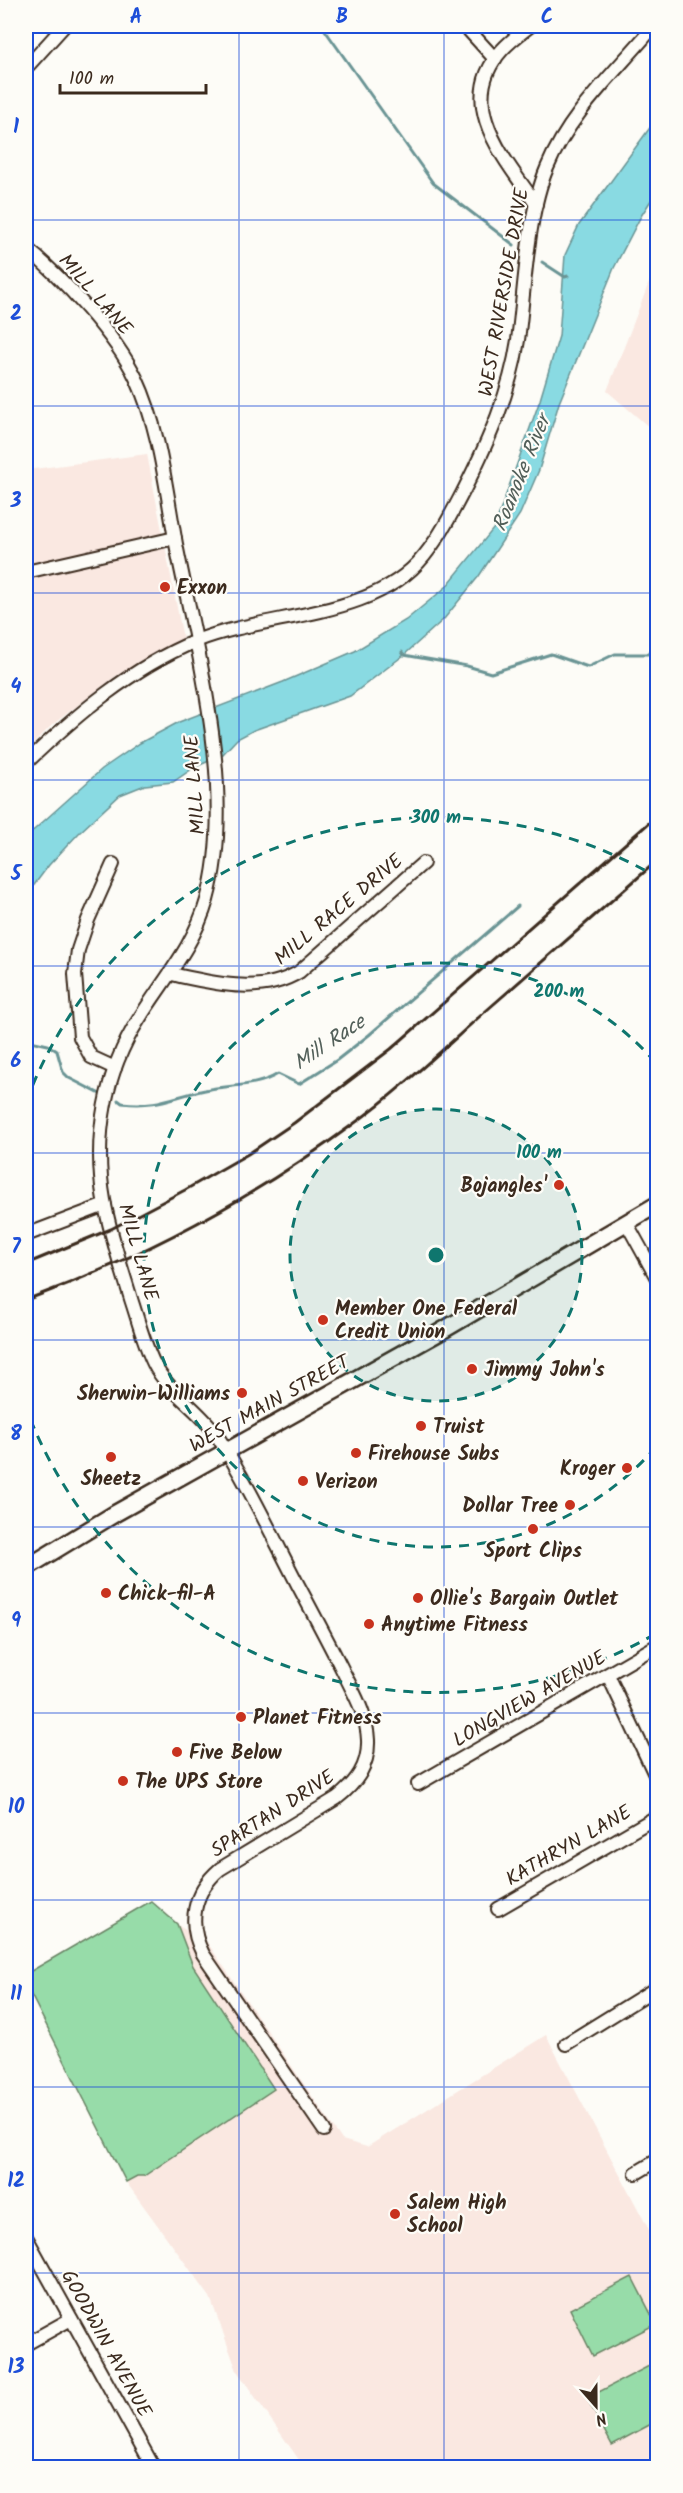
<svg xmlns="http://www.w3.org/2000/svg" width="683" height="2493" viewBox="0 0 683 2493" font-family="Kalam,sans-serif">
  <style>
    .built { fill: #fae8e1 }
    .green { fill: #97dca9; stroke: #698364; stroke-width: 1.5 }
    .water { fill: #89dae2; stroke: #6a9494; stroke-width: 1.5 }
    .lines { fill: none; stroke-linecap: round; stroke-linejoin: round }
    .stream { stroke: #6a9494; stroke-width: 3 }
    .minor-casing { stroke: #3b2a1e; stroke-width: 16 }
    .major-casing { stroke: #3b2a1e; stroke-width: 20 }
    .minor { stroke: #fdfcf7; stroke-width: 12 }
    .major { stroke: #fdfcf7; stroke-width: 15 }
    .rail { stroke: #3b2a1e; stroke-width: 3 }
    .grid { fill: none; stroke: #1d4ed8; stroke-width: 1.5; stroke-opacity: 0.55 }
    .ring { fill: none; stroke: #0f766e; stroke-width: 3; stroke-dasharray: 10 8 }
    .poi-dot { fill: #c8321e; stroke: #fdfcf7; stroke-width: 2 }
    .labels { text-anchor: middle; stroke-width: 4.5; stroke-linejoin: round; paint-order: stroke }
    .street-label { font-size: 20px; fill: #3b2a1e; stroke: #fdfcf7 }
    .poi-label { font-size: 20px; font-weight: bold; fill: #3b2a1e; stroke: #fdfcf7; text-anchor: start }
    .water-label { font-size: 21px; font-style: italic; fill: #525f59; stroke: #fdfcf7 }
    .centre { fill: #0f766e; stroke: #fdfcf7; stroke-width: 3 }
    .ring-label { font-size: 18px; text-anchor: middle; font-weight: bold; fill: #0f766e; stroke: #fdfcf7; stroke-width: 4.5; stroke-linejoin: round; paint-order: stroke }
    .neatline { fill: none; stroke: #1d4ed8; stroke-width: 2 }
    .grid-label { font-size: 20px; text-anchor: middle; font-weight: bold; fill: #1d4ed8 }
  </style>
  <rect width="100%" height="100%" fill="#fdfcf7"/>
  <filter id="ink" filterUnits="userSpaceOnUse"><feTurbulence type="fractalNoise" baseFrequency=".0167" numOctaves="2"/><feDisplacementMap in="SourceGraphic" scale="12" xChannelSelector="R" yChannelSelector="G"/><feConvolveMatrix kernelMatrix="1 2 1 2 8 2 1 2 1" color-interpolation-filters="sRGB"/></filter>
  <g filter="url(#ink)">
    <g class="built">
      <path d="M657,262L658,434H657L607,391Z"/>
      <path d="M147,454L183,638L116,676L52,725L26,751V470Z"/>
      <path d="M151,1901L182,1928L207,1942L342,2140L367,2147L546,2035L657,2245V2467H304L237,2371L210,2297L126,2182L26,1985V1974Z"/>
    </g>
    <g class="green">
      <path d="M151,1901L177,1924L193,1966L274,2089L144,2176H137L126,2182L26,1985V1974Z"/>
      <path d="M632,2277L656,2324L593,2356L570,2309Z"/>
      <path d="M649,2366L657,2383V2421L612,2445L587,2398Z"/>
    </g>
    <path class="water" d="M657,118V191L641,216L614,268L559,403L539,470L520,514L479,576L444,619L404,655L350,696L254,730L237,739L221,756L195,767L173,782L145,785L120,795L79,833L49,865L26,896V837L102,769L140,743L179,722L283,682L355,651L406,620L446,587L494,528L540,400L559,336L565,255L579,225Z"/>
    <g class="lines">
      <g class="stream">
        <path d="M322,26L433,183L514,245"/>
        <path d="M542,262L565,277L568,276"/>
        <path d="M402,652L404,655L467,666L491,673L551,654L588,667L615,654H648L658,645"/>
        <path d="M26,1040L48,1045L57,1051L63,1072L69,1078L102,1095"/>
        <path d="M118,1100L122,1103C159,1107 171,1097 205,1090C230,1084 255,1088 278,1074L299,1084L337,1060L369,1035L518,906"/>
      </g>
      <defs>
        <g id="minor">
          <path d="M465,26L495,59"/>
          <path d="M530,26C521,33 510,41 502,50C454,103 505,159 536,204"/>
          <path d="M26,68L64,26"/>
          <path d="M26,248C62,277 116,336 136,378C160,429 166,490 176,544C197,651 237,794 207,900C194,946 164,979 139,1019C105,1072 93,1137 104,1200C110,1234 121,1266 131,1299C138,1320 144,1344 154,1364C168,1392 198,1408 216,1434C247,1482 272,1535 298,1585C313,1613 328,1641 342,1669C353,1692 367,1714 368,1740C369,1766 356,1783 337,1798L220,1869C193,1892 187,1923 203,1954L324,2130"/>
          <path d="M26,572L175,538"/>
          <path d="M26,763C76,715 131,668 196,641C268,612 373,620 424,556C441,535 453,511 465,488C489,440 510,393 518,340C525,288 527,215 547,168C570,112 616,72 654,26"/>
          <path d="M113,864L88,920L78,950L75,974L80,1037L91,1057L115,1068"/>
          <path d="M171,974C213,983 260,996 299,972L423,863"/>
          <path d="M626,1222L658,1280"/>
          <path d="M26,1235L105,1205"/>
          <path d="M608,1675L658,1781"/>
          <path d="M418,1784L658,1645"/>
          <path d="M498,1909L658,1816"/>
          <path d="M566,2044L658,1987"/>
          <path d="M636,2173L658,2160"/>
          <path d="M26,2237L154,2468"/>
          <path d="M26,2344L71,2319"/>
        </g>
        <path id="major" d="M26,1568L116,1513L440,1332L658,1204"/>
      </defs>
      <use href="#minor" class="minor-casing"/>
      <use href="#major" class="major-casing"/>
      <use href="#minor" class="minor"/>
      <use href="#major" class="major"/>
      <g class="rail">
        <path d="M26,1264L111,1229L185,1190L248,1154L294,1123L391,1049L658,815"/>
        <path d="M26,1300C142,1257 252,1199 352,1125C400,1090 443,1049 487,1010C544,960 601,910 658,860"/>
      </g>
    </g>
  </g>
  <path class="grid" d="M239,26V2468M444,26V2468M26,220H658M26,406H658M26,593H658M26,780H658M26,966H658M26,1153H658M26,1340H658M26,1527H658M26,1713H658M26,1900H658M26,2087H658M26,2273H658"/>
  <circle cx="436" cy="1255" r="146" fill="#0f766e" fill-opacity=".12"/>
  <g class="ring">
    <circle cx="436" cy="1255" r="146"/>
    <path d="M656 1447A292 292 0 1 1 656 1063"/>
    <path d="M655 1634A438 438 0 0 1 26 1408M26 1102A438 438 0 0 1 655 876"/>
  </g>
  <g class="poi-dot">
    <circle cx="165" cy="587" r="6"/>
    <circle cx="559" cy="1185" r="6"/>
    <circle cx="323" cy="1320" r="6"/>
    <circle cx="472" cy="1369" r="6"/>
    <circle cx="242" cy="1393" r="6"/>
    <circle cx="421" cy="1426" r="6"/>
    <circle cx="356" cy="1453" r="6"/>
    <circle cx="111" cy="1457" r="6"/>
    <circle cx="627" cy="1468" r="6"/>
    <circle cx="303" cy="1481" r="6"/>
    <circle cx="570" cy="1505" r="6"/>
    <circle cx="533" cy="1529" r="6"/>
    <circle cx="106" cy="1593" r="6"/>
    <circle cx="418" cy="1598" r="6"/>
    <circle cx="369" cy="1624" r="6"/>
    <circle cx="241" cy="1717" r="6"/>
    <circle cx="177" cy="1752" r="6"/>
    <circle cx="123" cy="1781" r="6"/>
    <circle cx="395" cy="2214" r="6"/>
  </g>
  <g class="labels">
    <g class="street-label">
      <text transform="translate(503 292) rotate(-80)" y="7">WEST RIVERSIDE DRIVE</text>
      <text transform="translate(96 294) rotate(49)" y="7">MILL LANE</text>
      <text transform="translate(194 785) rotate(-94)" y="7">MILL LANE</text>
      <text transform="translate(338 909) rotate(-40)" y="7">MILL RACE DRIVE</text>
      <text transform="translate(139 1252) rotate(74)" y="7">MILL LANE</text>
      <text transform="translate(269 1403) rotate(-29)" y="7">WEST MAIN STREET</text>
      <text transform="translate(529 1698) rotate(-30)" y="7">LONGVIEW AVENUE</text>
      <text transform="translate(272 1813) rotate(-33)" y="7">SPARTAN DRIVE</text>
      <text transform="translate(568 1845) rotate(-30)" y="7">KATHRYN LANE</text>
      <text transform="translate(107 2343) rotate(61)" y="7">GOODWIN AVENUE</text>
    </g>
    <g class="poi-label">
      <text x="177" y="594">Exxon</text>
      <text x="547" y="1192" text-anchor="end">Bojangles'</text>
      <text x="335" y="1315">Member One Federal<tspan x="335" dy="23">Credit Union</tspan></text>
      <text x="484" y="1376">Jimmy John's</text>
      <text x="230" y="1400" text-anchor="end">Sherwin-Williams</text>
      <text x="433" y="1433">Truist</text>
      <text x="368" y="1460">Firehouse Subs</text>
      <text x="615" y="1475" text-anchor="end">Kroger</text>
      <text x="111" y="1485" text-anchor="middle">Sheetz</text>
      <text x="315" y="1488">Verizon</text>
      <text x="558" y="1512" text-anchor="end">Dollar Tree</text>
      <text x="533" y="1557" text-anchor="middle">Sport Clips</text>
      <text x="118" y="1600">Chick-fil-A</text>
      <text x="430" y="1605">Ollie's Bargain Outlet</text>
      <text x="381" y="1631">Anytime Fitness</text>
      <text x="253" y="1724">Planet Fitness</text>
      <text x="189" y="1759">Five Below</text>
      <text x="135" y="1788">The UPS Store</text>
      <text x="407" y="2209">Salem High<tspan x="407" dy="23">School</tspan></text>
    </g>
    <g class="water-label">
      <text transform="translate(521 473) rotate(-68)" y="7">Roanoke River</text>
      <text transform="translate(329 1042) rotate(-34)" y="7">Mill Race</text>
    </g>
  </g>
  <circle cx="436" cy="1255" r="9" class="centre"/>
  <g class="ring-label">
    <text x="436" y="823">300 m</text>
    <text x="559" y="997">200 m</text>
    <text x="539" y="1158">100 m</text>
  </g>
  <rect width="683" height="2493" fill="none" stroke="#fdfcf7" stroke-width="66"/>
  <g transform="translate(596 2406) rotate(159)" stroke="#fdfcf7" stroke-width="4.5" paint-order="stroke">
  <path d="M0-4.5L10 22L0 15L-10 22Z" fill="#3b2a1e"/>
  <text y="-9" font-size="16" font-weight="bold" text-anchor="middle" fill="#3b2a1e">N</text>
  </g>
  <path d="M60 84v9h146v-9" fill="none" stroke="#3b2a1e" stroke-width="3"/>
  <text x="69" y="84" font-size="18" fill="#3b2a1e" stroke="#fdfcf7" stroke-width="4.5" paint-order="stroke">100 m</text>
  <rect x="33" y="33" width="617" height="2427" class="neatline"/>
  <g class="grid-label">
    <text x="136" y="23">A</text>
    <text x="342" y="23">B</text>
    <text x="547" y="23">C</text>
    <text x="16" y="133">1</text>
    <text x="16" y="320">2</text>
    <text x="16" y="507">3</text>
    <text x="16" y="693">4</text>
    <text x="16" y="880">5</text>
    <text x="16" y="1067">6</text>
    <text x="16" y="1253">7</text>
    <text x="16" y="1440">8</text>
    <text x="16" y="1627">9</text>
    <text x="16" y="1813">10</text>
    <text x="16" y="2000">11</text>
    <text x="16" y="2187">12</text>
    <text x="16" y="2373">13</text>
  </g>
</svg>
